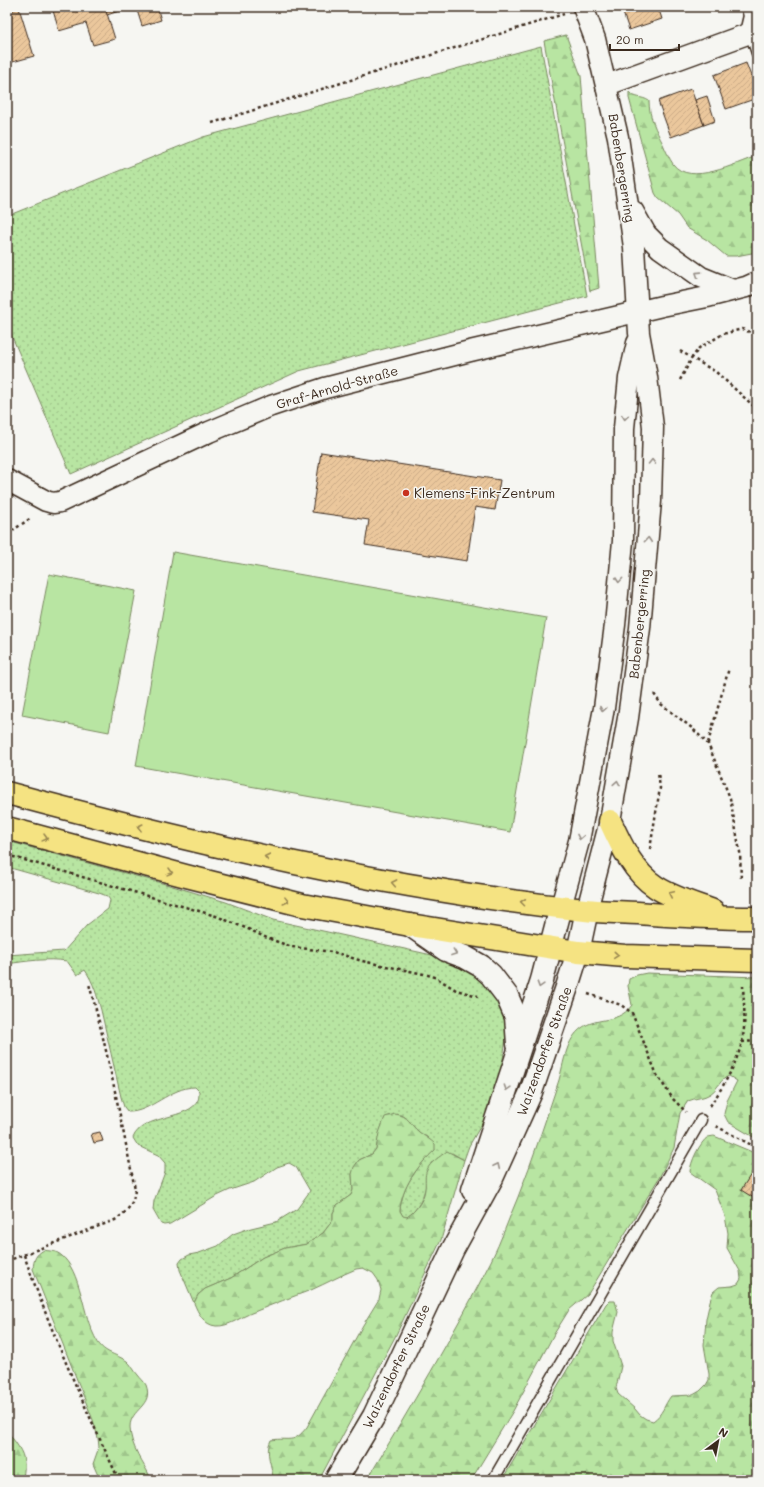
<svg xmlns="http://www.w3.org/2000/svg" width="764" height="1487" viewBox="0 0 764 1487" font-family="Mali,sans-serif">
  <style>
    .grass { fill: url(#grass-dots); stroke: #7a8860 }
    .forest { fill: url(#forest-firs); stroke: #7a8860 }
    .park { fill: #b8e5a2; stroke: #7a8860 }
    .building { fill: url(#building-hatch); stroke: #3b2a1e }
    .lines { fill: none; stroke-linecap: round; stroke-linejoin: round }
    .lane-casing { stroke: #3b2a1e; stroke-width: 13 }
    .street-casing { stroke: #3b2a1e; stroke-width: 23 }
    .secondary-casing { stroke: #3b2a1e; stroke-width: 25 }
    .primary-casing { stroke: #3b2a1e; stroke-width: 25 }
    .path { stroke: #3b2a1e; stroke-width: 2.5; stroke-dasharray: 3 3; stroke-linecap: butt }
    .lane { stroke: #f6f6f2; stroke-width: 10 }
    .street { stroke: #f6f6f2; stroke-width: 20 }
    .secondary { stroke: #f6f6f2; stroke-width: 22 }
    .primary { stroke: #f5e382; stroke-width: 22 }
    .oneway { stroke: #989088 }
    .oneway2 { stroke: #988650 }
    .poi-dot { fill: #c8321e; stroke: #f6f6f2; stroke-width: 1.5 }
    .labels { text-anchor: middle; stroke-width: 3; stroke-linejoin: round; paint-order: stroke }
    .street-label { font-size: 13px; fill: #3b2a1e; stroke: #f6f6f2 }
    .poi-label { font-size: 13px; fill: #3b2a1e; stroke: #f6f6f2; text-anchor: start }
  </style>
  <defs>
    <pattern id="grass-dots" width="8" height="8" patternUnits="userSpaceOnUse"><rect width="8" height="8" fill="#b8e5a2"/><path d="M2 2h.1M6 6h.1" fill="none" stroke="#9fc58b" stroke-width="1.8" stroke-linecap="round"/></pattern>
    <pattern id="forest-firs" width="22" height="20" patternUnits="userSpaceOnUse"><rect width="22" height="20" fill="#b8e5a2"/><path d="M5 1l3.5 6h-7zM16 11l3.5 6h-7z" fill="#9fc58b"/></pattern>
    <pattern id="building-hatch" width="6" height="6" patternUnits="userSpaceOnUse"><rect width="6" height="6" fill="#ebc79c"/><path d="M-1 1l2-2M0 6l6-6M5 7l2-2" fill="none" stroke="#caab86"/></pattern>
  </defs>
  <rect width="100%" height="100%" fill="#f6f6f2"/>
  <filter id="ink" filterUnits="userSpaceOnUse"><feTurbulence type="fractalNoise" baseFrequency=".025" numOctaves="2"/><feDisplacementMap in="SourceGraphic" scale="8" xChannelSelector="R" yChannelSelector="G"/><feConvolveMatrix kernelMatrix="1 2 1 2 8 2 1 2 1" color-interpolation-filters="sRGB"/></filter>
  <g filter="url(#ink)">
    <g class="grass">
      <path d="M541,46L587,296L299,371L71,474L7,325V216L203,137Z"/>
      <path d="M7,841L169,885L226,902L273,920L441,957L462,964L488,984L504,1013L507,1031L502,1066L497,1085L484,1120L469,1146L464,1160L452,1153L431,1163C426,1183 425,1205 407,1217H403L400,1211C401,1188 418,1165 435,1150C433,1146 430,1140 427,1137C424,1135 421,1134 419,1132C405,1120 407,1109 385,1118L382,1125L376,1149L372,1154L359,1160L352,1174L353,1190L351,1195L337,1205L333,1213V1220L323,1233L307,1244L285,1248L263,1257L231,1278L205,1289L198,1295L194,1303L180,1270L179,1263L182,1259L189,1255L199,1253L218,1246L233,1234L247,1229L276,1222L297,1209L310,1191L296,1167L289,1163L277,1167L254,1182L230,1190L215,1197L170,1224L164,1225L161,1224L153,1210L154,1201L165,1172V1163L158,1155L138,1146L133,1138C142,1114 190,1120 198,1100C199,1098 199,1094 199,1091L195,1087C170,1087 150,1113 128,1112L124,1107L121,1097C114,1068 108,1039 101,1010C97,996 94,983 85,970L77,975L67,961C47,958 26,961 7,964V955L64,951L87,925L108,909L110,900L107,896L99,893L7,867Z"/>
    </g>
    <g class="forest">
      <path d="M566,35L581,76L599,288L590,291L544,41Z"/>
      <path d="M629,92C635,99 642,96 649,101C649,117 656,130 663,144C666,151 669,158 673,164C690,187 736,163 757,156V252L736,256H726L707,240L687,228L678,215L658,198L655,193L629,98Z"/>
      <path d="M647,973L757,977V1139L728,1122L724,1114L727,1101L737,1081L729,1076C720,1079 718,1089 710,1094C704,1098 695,1098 688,1101L680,1113L674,1148L659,1178L588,1294L569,1310L554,1334L513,1411L471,1480H367C410,1408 453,1336 491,1261C501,1241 509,1218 518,1197C533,1159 546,1119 559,1080C563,1066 565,1049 573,1037C590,1012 616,1028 632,1005L628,986L629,979L637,975Z"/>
      <path d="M395,1114C410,1116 409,1124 419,1132C424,1136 430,1139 435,1144V1150C418,1165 401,1188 400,1211L403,1216L407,1217C416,1211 424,1200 425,1189C426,1182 424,1176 427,1170C430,1162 440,1157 447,1151L464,1160L441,1240L395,1337L319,1480H273C273,1466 264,1453 271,1440C290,1437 293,1445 307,1427L363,1325L379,1299L381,1290L378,1280L373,1273L363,1268L356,1269C341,1275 327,1283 311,1290C292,1297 273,1304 254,1312C242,1316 229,1327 216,1326C204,1325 198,1313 194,1303L198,1295L205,1289L231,1278L263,1257L285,1248L307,1244L323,1233L333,1220V1213L337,1205L351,1195L353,1190L352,1174L354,1167L359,1160L372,1154L376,1149L379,1133L385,1117Z"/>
      <path d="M714,1136L757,1154V1480H502L606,1304L609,1301H615L618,1312L613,1332V1341L621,1366L616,1388L618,1394L635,1409L640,1415L646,1419L653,1421C663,1414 664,1405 671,1396L693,1395L700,1391L706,1385L709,1380V1374L704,1345L706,1319L710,1301L713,1292L719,1287L732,1286L738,1284L741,1279L740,1271L727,1248L728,1233L725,1216L715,1190L690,1172C690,1163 700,1142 708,1137C708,1137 714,1136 714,1136Z"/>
      <path d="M44,1250C48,1251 53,1251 56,1252C80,1263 82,1311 93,1333C102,1354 110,1351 127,1361C131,1364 134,1371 138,1375C140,1378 144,1381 146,1385C154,1406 130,1409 130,1427C130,1446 144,1464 152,1480H100L93,1464L99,1447L98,1438L93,1420L33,1269C34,1259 35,1255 44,1250Z"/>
      <path d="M7,1431C14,1441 24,1451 24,1463C25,1469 23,1475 23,1480H7Z"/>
    </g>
    <g class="park">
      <path d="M173,552L546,618L510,832L136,766Z"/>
      <path d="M49,574L136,591L109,732L22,715Z"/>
    </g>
    <g class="building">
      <path d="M52,7H105L115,39L93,45L86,23L59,31Z"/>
      <path d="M105,7H131L107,15Z"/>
      <path d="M136,7H157L161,20L142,26Z"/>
      <path d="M621,7H658L662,19L629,30Z"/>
      <path d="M19,8L34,56L9,63L7,57V12Z"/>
      <path d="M746,63L751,76L757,74V98L726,109L714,75Z"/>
      <path d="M691,89L704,125L671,137L658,101Z"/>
      <path d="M707,96L715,121L704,125L695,100Z"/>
      <path d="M321,452L500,480L495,510L475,507L467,561L365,545L369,520L312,512Z"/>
      <path d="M100,1132L103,1141L94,1143L91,1134Z"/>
      <path d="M753,1171L757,1174V1200L741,1190Z"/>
    </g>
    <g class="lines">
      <defs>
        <g id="lane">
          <path d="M750,33L757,53"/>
          <path d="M493,1480L701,1120"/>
        </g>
        <g id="street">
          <path d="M583,7L595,39L618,137L634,247L639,333L647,377L653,427L651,501L640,628L628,718L610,821L587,910"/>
          <path d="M607,85L750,33L754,16L752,7"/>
          <path d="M633,211L646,234L660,248L701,277L733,290"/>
          <path d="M7,480L46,501L53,503L60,502L209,432L271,406L325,388L470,351L662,306L707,297L746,287L757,282"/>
          <path d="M561,907L579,841L604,708L615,625L623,541L624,428L629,378L637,343"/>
        </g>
        <g id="secondary">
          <path d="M410,925L446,950L465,957L481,966L491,975L507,996L516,1017L518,1044"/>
          <path d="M473,1190L542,980L561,907"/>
          <path d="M336,1480L374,1416L453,1249L492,1178L531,1092L567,987L578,952L587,910"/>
        </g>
        <g id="primary">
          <path d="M7,793C197,844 389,889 585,910C602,912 621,912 638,913C678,916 717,918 757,918"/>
          <path d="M610,821C621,845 633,872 656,887C673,898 694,904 713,911"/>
          <path d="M7,828L186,876L302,905L410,925L578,952L625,956L757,960"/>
        </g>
      </defs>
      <use href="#lane" class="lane-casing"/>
      <use href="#street" class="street-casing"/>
      <use href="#secondary" class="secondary-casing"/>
      <use href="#primary" class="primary-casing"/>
      <g class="path">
        <path d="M212,123L564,14"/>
        <path d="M680,351L716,372L757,409"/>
        <path d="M680,380L692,358L699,348L723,334L742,329L757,335"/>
        <path d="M7,534L31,518"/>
        <path d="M654,694L661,704L692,728L708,744L730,798L740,852L741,880"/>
        <path d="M708,743L729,668"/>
        <path d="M650,849L660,788L658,773"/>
        <path d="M7,855L216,916L248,929L267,938L292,947L333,952L362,961L424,974L435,977L456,990L478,996"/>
        <path d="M588,994L621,1005L632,1013L657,1075L673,1099L686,1112"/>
        <path d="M742,1042L757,1041"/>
        <path d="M710,1106C723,1087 736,1065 742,1042C746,1024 744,1004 743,986"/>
        <path d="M716,1126L757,1148"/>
        <path d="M24,1255C51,1332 84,1406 119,1480"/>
        <path d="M7,1261L115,1220C127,1212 134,1204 135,1189C121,1121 108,1051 89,984"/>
      </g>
      <use href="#lane" class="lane"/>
      <use href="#street" class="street"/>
      <use href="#secondary" class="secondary"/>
      <use href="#primary" class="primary"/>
    </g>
    <defs><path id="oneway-chevron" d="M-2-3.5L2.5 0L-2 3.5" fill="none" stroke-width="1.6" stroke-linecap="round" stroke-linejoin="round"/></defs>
    <g class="oneway">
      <use href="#oneway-chevron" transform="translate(698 274) rotate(-147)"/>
      <use href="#oneway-chevron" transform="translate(625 417) rotate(96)"/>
      <use href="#oneway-chevron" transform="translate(652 462) rotate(-89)"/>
      <use href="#oneway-chevron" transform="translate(648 540) rotate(-85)"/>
      <use href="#oneway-chevron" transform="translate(619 580) rotate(95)"/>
      <use href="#oneway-chevron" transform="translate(603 709) rotate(99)"/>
      <use href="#oneway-chevron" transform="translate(617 783) rotate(-80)"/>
      <use href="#oneway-chevron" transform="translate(580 837) rotate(101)"/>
      <use href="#oneway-chevron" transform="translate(454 953) rotate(20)"/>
      <use href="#oneway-chevron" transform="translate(540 985) rotate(107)"/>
      <use href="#oneway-chevron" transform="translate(507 1088) rotate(108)"/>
      <use href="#oneway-chevron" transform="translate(497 1166) rotate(-65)"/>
    </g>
    <g class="oneway2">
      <use href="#oneway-chevron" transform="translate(140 827) rotate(-166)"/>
      <use href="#oneway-chevron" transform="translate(45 838) rotate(15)"/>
      <use href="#oneway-chevron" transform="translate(267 857) rotate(-167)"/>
      <use href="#oneway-chevron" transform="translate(170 872) rotate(15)"/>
      <use href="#oneway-chevron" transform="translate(394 883) rotate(-169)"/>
      <use href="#oneway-chevron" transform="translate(671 894) rotate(-155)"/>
      <use href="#oneway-chevron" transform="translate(286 901) rotate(14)"/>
      <use href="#oneway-chevron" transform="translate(523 902) rotate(-173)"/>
      <use href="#oneway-chevron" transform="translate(616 955) rotate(5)"/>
    </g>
  </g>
  <circle class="poi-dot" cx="406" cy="493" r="4"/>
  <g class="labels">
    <g class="street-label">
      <text transform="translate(622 168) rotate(81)" y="5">Babenbergerring</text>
      <text transform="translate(337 387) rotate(-16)" y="5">Graf-Arnold-Straße</text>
      <text transform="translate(639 624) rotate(-84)" y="5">Babenbergerring</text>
      <text transform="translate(544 1051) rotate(-70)" y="5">Waizendorfer Straße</text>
      <text transform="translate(396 1366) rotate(-64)" y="5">Waizendorfer Straße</text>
    </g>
    <g class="poi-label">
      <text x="414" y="498">Klemens-Fink-Zentrum</text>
    </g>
  </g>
  <rect width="764" height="1487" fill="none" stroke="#f6f6f2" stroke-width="24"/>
  <rect x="12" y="12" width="740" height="1463" fill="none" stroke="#3b2a1e" stroke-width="1.5" filter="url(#ink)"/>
  <g transform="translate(718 1441) rotate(32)" stroke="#f6f6f2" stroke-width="3" paint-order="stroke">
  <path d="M0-3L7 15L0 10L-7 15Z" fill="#3b2a1e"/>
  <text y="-6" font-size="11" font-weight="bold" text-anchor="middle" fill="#3b2a1e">N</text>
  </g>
  <path d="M610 44v6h69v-6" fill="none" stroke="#3b2a1e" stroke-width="2"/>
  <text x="616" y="44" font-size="12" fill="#3b2a1e" stroke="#f6f6f2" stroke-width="3" paint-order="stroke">20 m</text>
</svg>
